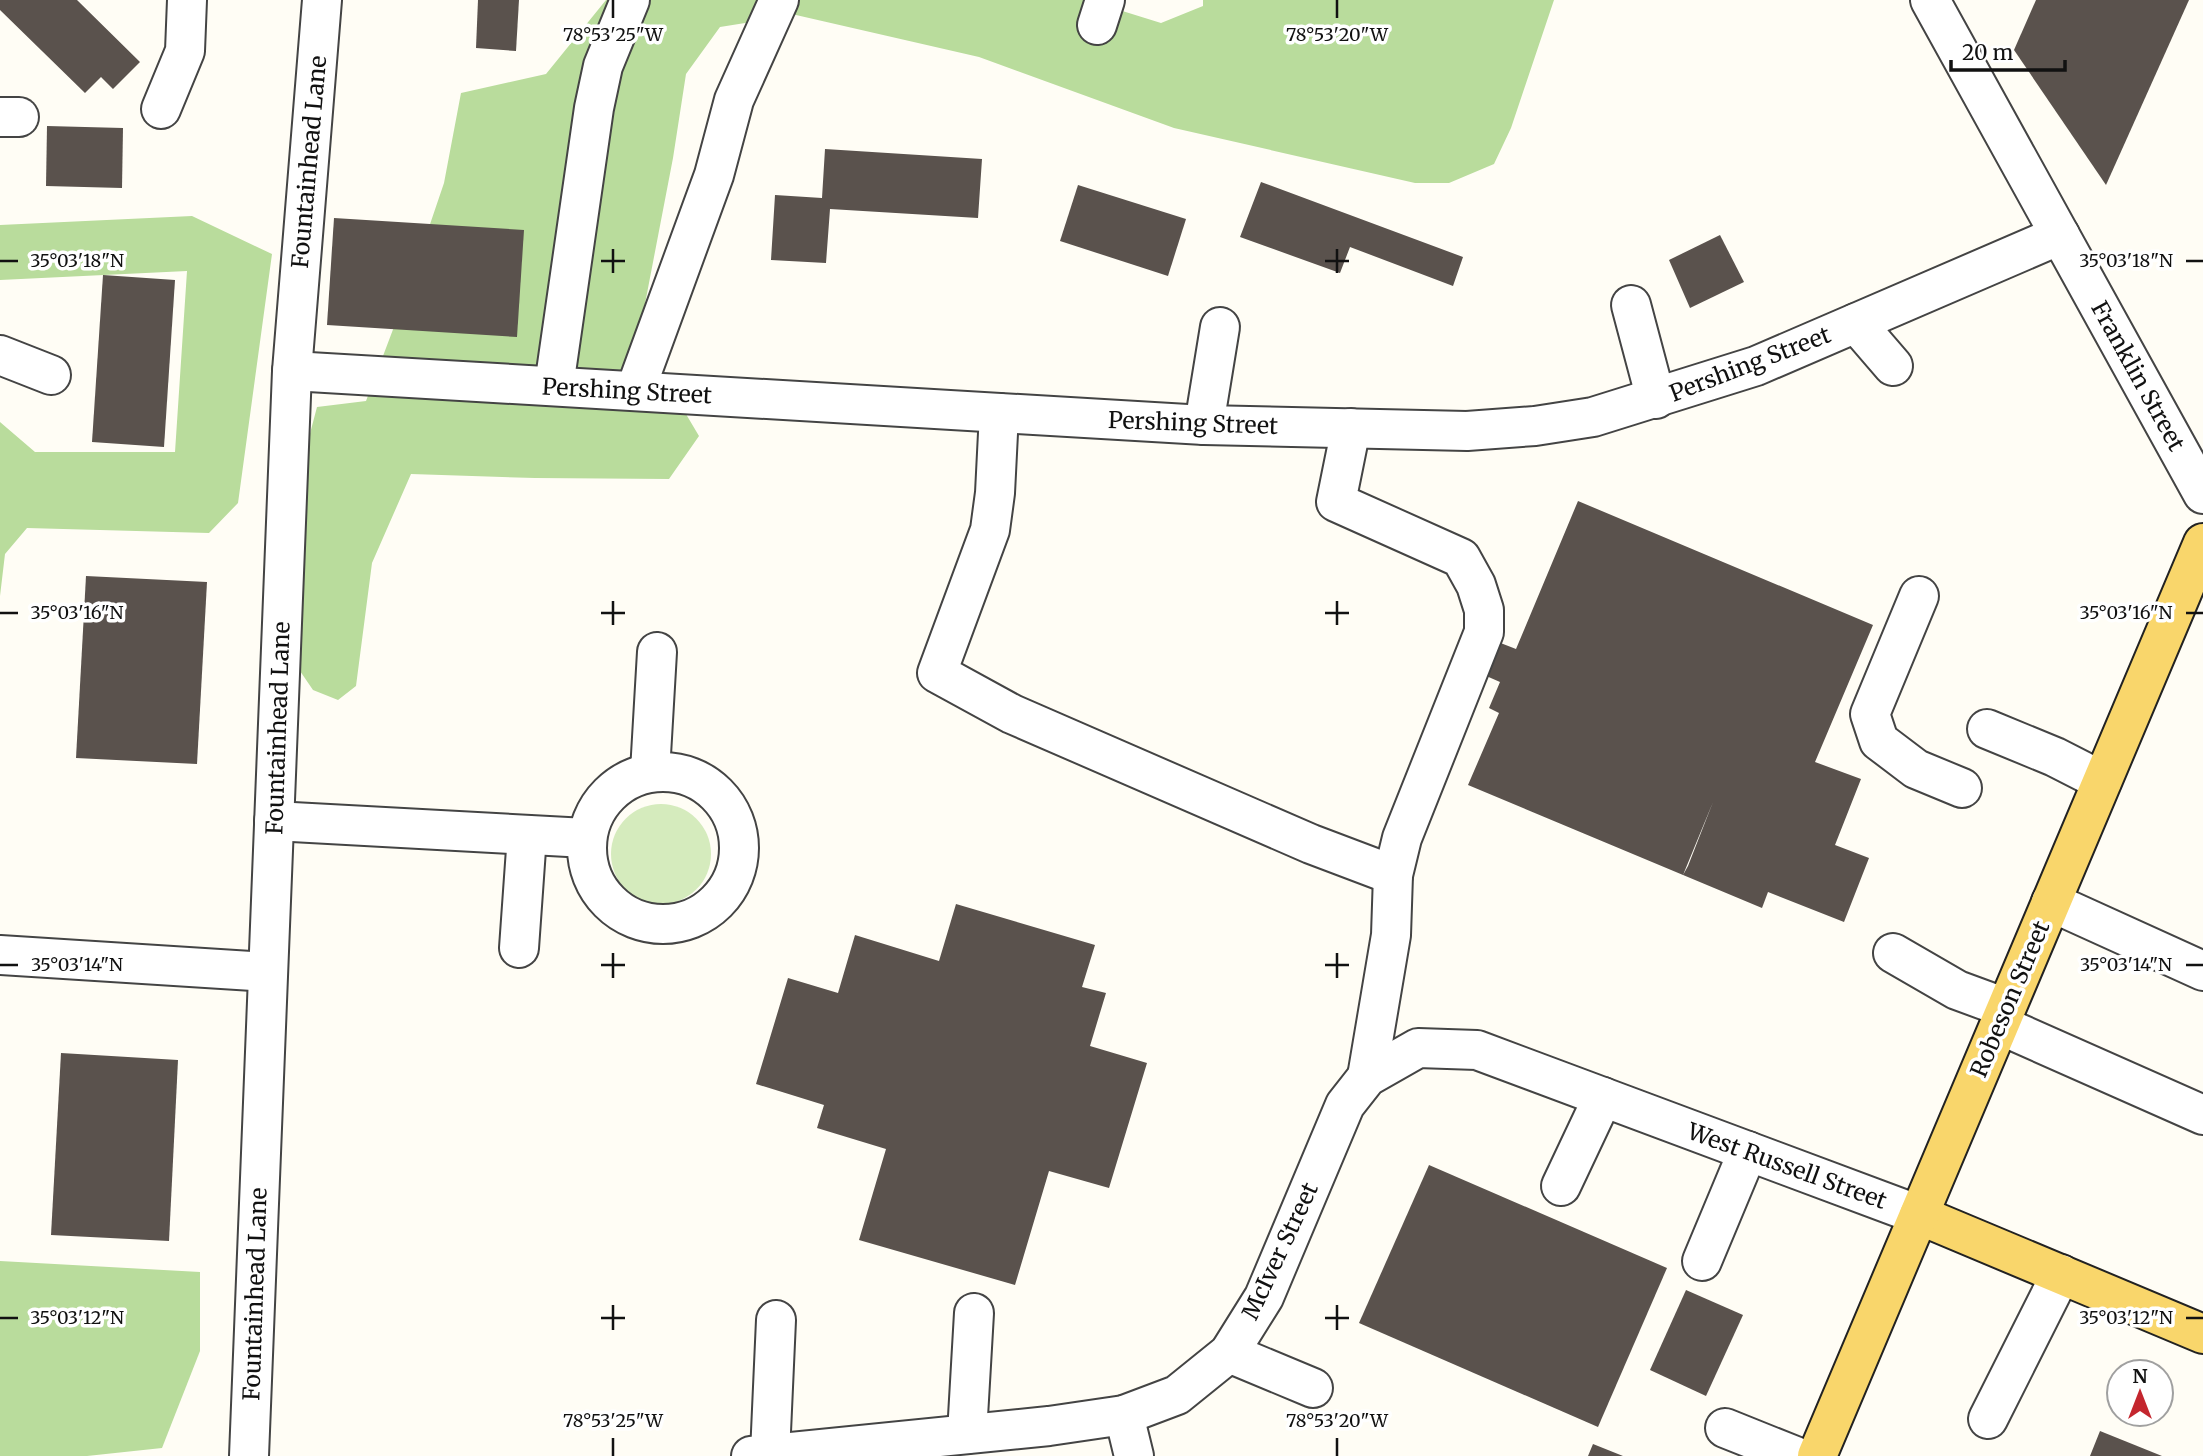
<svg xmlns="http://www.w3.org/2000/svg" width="2203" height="1456" viewBox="0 0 2203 1456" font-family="Merriweather,serif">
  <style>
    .green { fill: #d5ebbd }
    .forest { fill: #b9dc9c }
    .building { fill: #5a524d; fill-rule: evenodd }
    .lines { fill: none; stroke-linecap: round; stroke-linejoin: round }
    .minor-casing { stroke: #444; stroke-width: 42 }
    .major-casing { stroke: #222; stroke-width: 42 }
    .minor { stroke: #fff; stroke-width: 38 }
    .major { stroke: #f9d66b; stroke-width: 38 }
    .ticks { fill: none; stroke: #111; stroke-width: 2.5 }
    .labels { text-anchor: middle; stroke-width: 7; stroke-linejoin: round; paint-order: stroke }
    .street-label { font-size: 23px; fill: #111; stroke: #fff }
    .ticks-label { font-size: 18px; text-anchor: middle; fill: #111; stroke: #fff; stroke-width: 7; stroke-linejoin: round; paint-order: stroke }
  </style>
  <rect width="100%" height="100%" fill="#fffdf5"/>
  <circle class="green" cx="661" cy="854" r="50"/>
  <g class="forest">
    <path d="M606,0H1087L1161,23L1203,6V0H1554L1511,128L1494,164L1449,183H1415L1174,128L979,57L796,15L720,27L686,74L673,158L639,335L699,436L669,479L535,478L411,474L372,563L356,686L338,700L313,690L300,671L307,445L317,407L366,401L406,295L444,183L461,93L546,74Z"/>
    <path d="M192,216L272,254L238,503L209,533L27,528L5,554L0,596V422L35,452H175L187,271L0,280V225Z"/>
    <path d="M0,1261L200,1272V1351L162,1448L87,1456H0Z"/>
  </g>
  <g class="building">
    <path d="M0,0H77L140,62L113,89L101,77L85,93L0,10Z"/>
    <path d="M478,0H519L516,51L476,48Z"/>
    <path d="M2036,0H2189L2106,185L2014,50Z"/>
    <path d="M47,126L123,128L122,188L46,186Z"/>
    <path d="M825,149L982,159L978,218L830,209L826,263L771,260L775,195L822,198Z"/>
    <path d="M1261,182L1463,257L1453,286L1350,247L1340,273L1240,237Z"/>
    <path d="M1078,185L1186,219L1168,276L1060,241Z"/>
    <path d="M334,218L524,230L517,337L327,325Z"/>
    <path d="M1720,235L1744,282L1690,308L1669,260Z"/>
    <path d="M103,275L175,280L164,447L92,442Z"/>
    <path d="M1578,501L1873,625L1815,762L1861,779L1835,845L1869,858L1844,922L1768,892L1762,908L1468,785L1499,713L1489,708L1500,682L1484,675L1498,642L1516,649ZM1713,802L1688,866L1683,875Z"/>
    <path d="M86,576L207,582L197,764L76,758Z"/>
    <path d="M956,904L1095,945L1082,987L1106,993L1090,1046L1147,1063L1109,1188L1049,1171L1015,1285L859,1240L886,1149L817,1128L824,1105L756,1084L788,978L838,993L855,935L939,961Z"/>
    <path d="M61,1053L178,1060L169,1241L51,1235Z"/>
    <path d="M1429,1165L1667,1268L1598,1427L1359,1323Z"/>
    <path d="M1686,1290L1743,1315L1706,1396L1650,1370Z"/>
    <path d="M2100,1431L2162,1456H2090Z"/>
    <path d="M1593,1444L1623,1456H1588Z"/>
  </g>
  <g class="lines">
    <defs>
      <g id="minor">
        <path d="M1930,0L2203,494"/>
        <path d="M1097,25L1105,0"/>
        <path d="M161,109L185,51L187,0"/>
        <path d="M0,117H19"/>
        <path d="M1631,305L1656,399"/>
        <path d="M1856,323L1893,366"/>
        <path d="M0,355L51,375"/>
        <path d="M292,371L1204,425L1467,431L1535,426L1593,417L1756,366L2060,235"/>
        <path d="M554,386L594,108L603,66L630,0"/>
        <path d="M635,391L714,175L734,100L779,0"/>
        <path d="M999,413L995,493L990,530L937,673L1012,714L1311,844L1393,875"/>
        <path d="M1204,425L1220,327"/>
        <path d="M1351,428L1336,502L1461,558L1476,585L1484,610V632L1402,838L1393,875L1391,935L1367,1077"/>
        <path d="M1919,596L1870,714L1879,741L1916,769L1962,788"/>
        <path d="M1987,729L2055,757L2102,781"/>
        <circle cx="663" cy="848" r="76"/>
        <path d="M650,772L657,652"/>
        <path d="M274,821L586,838"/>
        <path d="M2051,902L2203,971"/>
        <path d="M519,948L527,835"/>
        <path d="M1893,953L1957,990L2006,1008"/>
        <path d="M0,955L268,972"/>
        <path d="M2000,1025L2203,1115"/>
        <path d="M1561,1186L1603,1097"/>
        <path d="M1702,1261L1748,1151"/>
        <path d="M1229,1353L1313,1388"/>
        <path d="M1124,1415L1134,1456"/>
        <path d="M1988,1419L2061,1274"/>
        <path d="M1725,1428L1795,1456"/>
        <path d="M967,1434L974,1313"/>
        <path d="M770,1454L776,1320"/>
        <path d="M249,1456L292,371L322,0"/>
        <path d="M751,1456L1049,1426L1124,1415L1177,1395L1229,1353L1264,1297L1345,1105L1367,1077L1418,1048L1477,1050L1919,1215"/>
      </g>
      <g id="major">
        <path d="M1919,1215L2203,1334"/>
        <path d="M1817,1456L2203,543"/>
      </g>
    </defs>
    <use href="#minor" class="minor-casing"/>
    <use href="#major" class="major-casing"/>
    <use href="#minor" class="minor"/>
    <use href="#major" class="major"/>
  </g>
  <path class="ticks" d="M613,0V18M1337,0V18M613,249V273M1337,249V273M0,261H18M601,261H625M1325,261H1349M2186,261H2203M613,601V625M1337,601V625M0,613H18M601,613H625M1325,613H1349M2186,613H2203M613,953V978M1337,953V978M0,965H18M601,965H625M1325,965H1349M2186,965H2203M613,1305V1330M1337,1305V1330M0,1318H18M601,1318H625M1325,1318H1349M2186,1318H2203M613,1438V1456M1337,1438V1456"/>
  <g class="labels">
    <g class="street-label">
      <text transform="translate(309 162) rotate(-85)" y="8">Fountainhead Lane</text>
      <text transform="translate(1750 364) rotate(-21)" y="8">Pershing Street</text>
      <text transform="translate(2138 376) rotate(61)" y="8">Franklin Street</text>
      <text transform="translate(627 391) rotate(3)" y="8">Pershing Street</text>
      <text transform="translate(1193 423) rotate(2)" y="8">Pershing Street</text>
      <text transform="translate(278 728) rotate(-88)" y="8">Fountainhead Lane</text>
      <text transform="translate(2010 999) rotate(-67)" y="8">Robeson Street</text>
      <text transform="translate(1787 1166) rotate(20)" y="8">West Russell Street</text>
      <text transform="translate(1280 1251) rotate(-65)" y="8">McIver Street</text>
      <text transform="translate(255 1294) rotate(-88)" y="8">Fountainhead Lane</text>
    </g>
  </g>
  <g class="ticks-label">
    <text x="613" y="41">78°53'25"W</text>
    <text x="1337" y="41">78°53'20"W</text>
    <text x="77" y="267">35°03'18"N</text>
    <text x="2126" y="267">35°03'18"N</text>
    <text x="77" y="619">35°03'16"N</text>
    <text x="2126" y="619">35°03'16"N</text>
    <text x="77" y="971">35°03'14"N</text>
    <text x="2126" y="971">35°03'14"N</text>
    <text x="77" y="1324">35°03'12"N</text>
    <text x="2126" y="1324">35°03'12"N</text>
    <text x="613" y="1427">78°53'25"W</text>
    <text x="1337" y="1427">78°53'20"W</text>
  </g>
  <g transform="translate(2140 1393)"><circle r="33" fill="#ffffff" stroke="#a0a0a0" stroke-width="2"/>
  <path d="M0-5L12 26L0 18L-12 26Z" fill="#c4262e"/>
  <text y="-10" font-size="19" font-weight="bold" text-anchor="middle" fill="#111111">N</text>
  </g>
  <path d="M1951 60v10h114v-10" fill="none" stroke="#111111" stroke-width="3.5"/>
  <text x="1962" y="60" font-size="21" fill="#111111" stroke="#ffffff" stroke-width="5" paint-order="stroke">20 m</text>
</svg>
